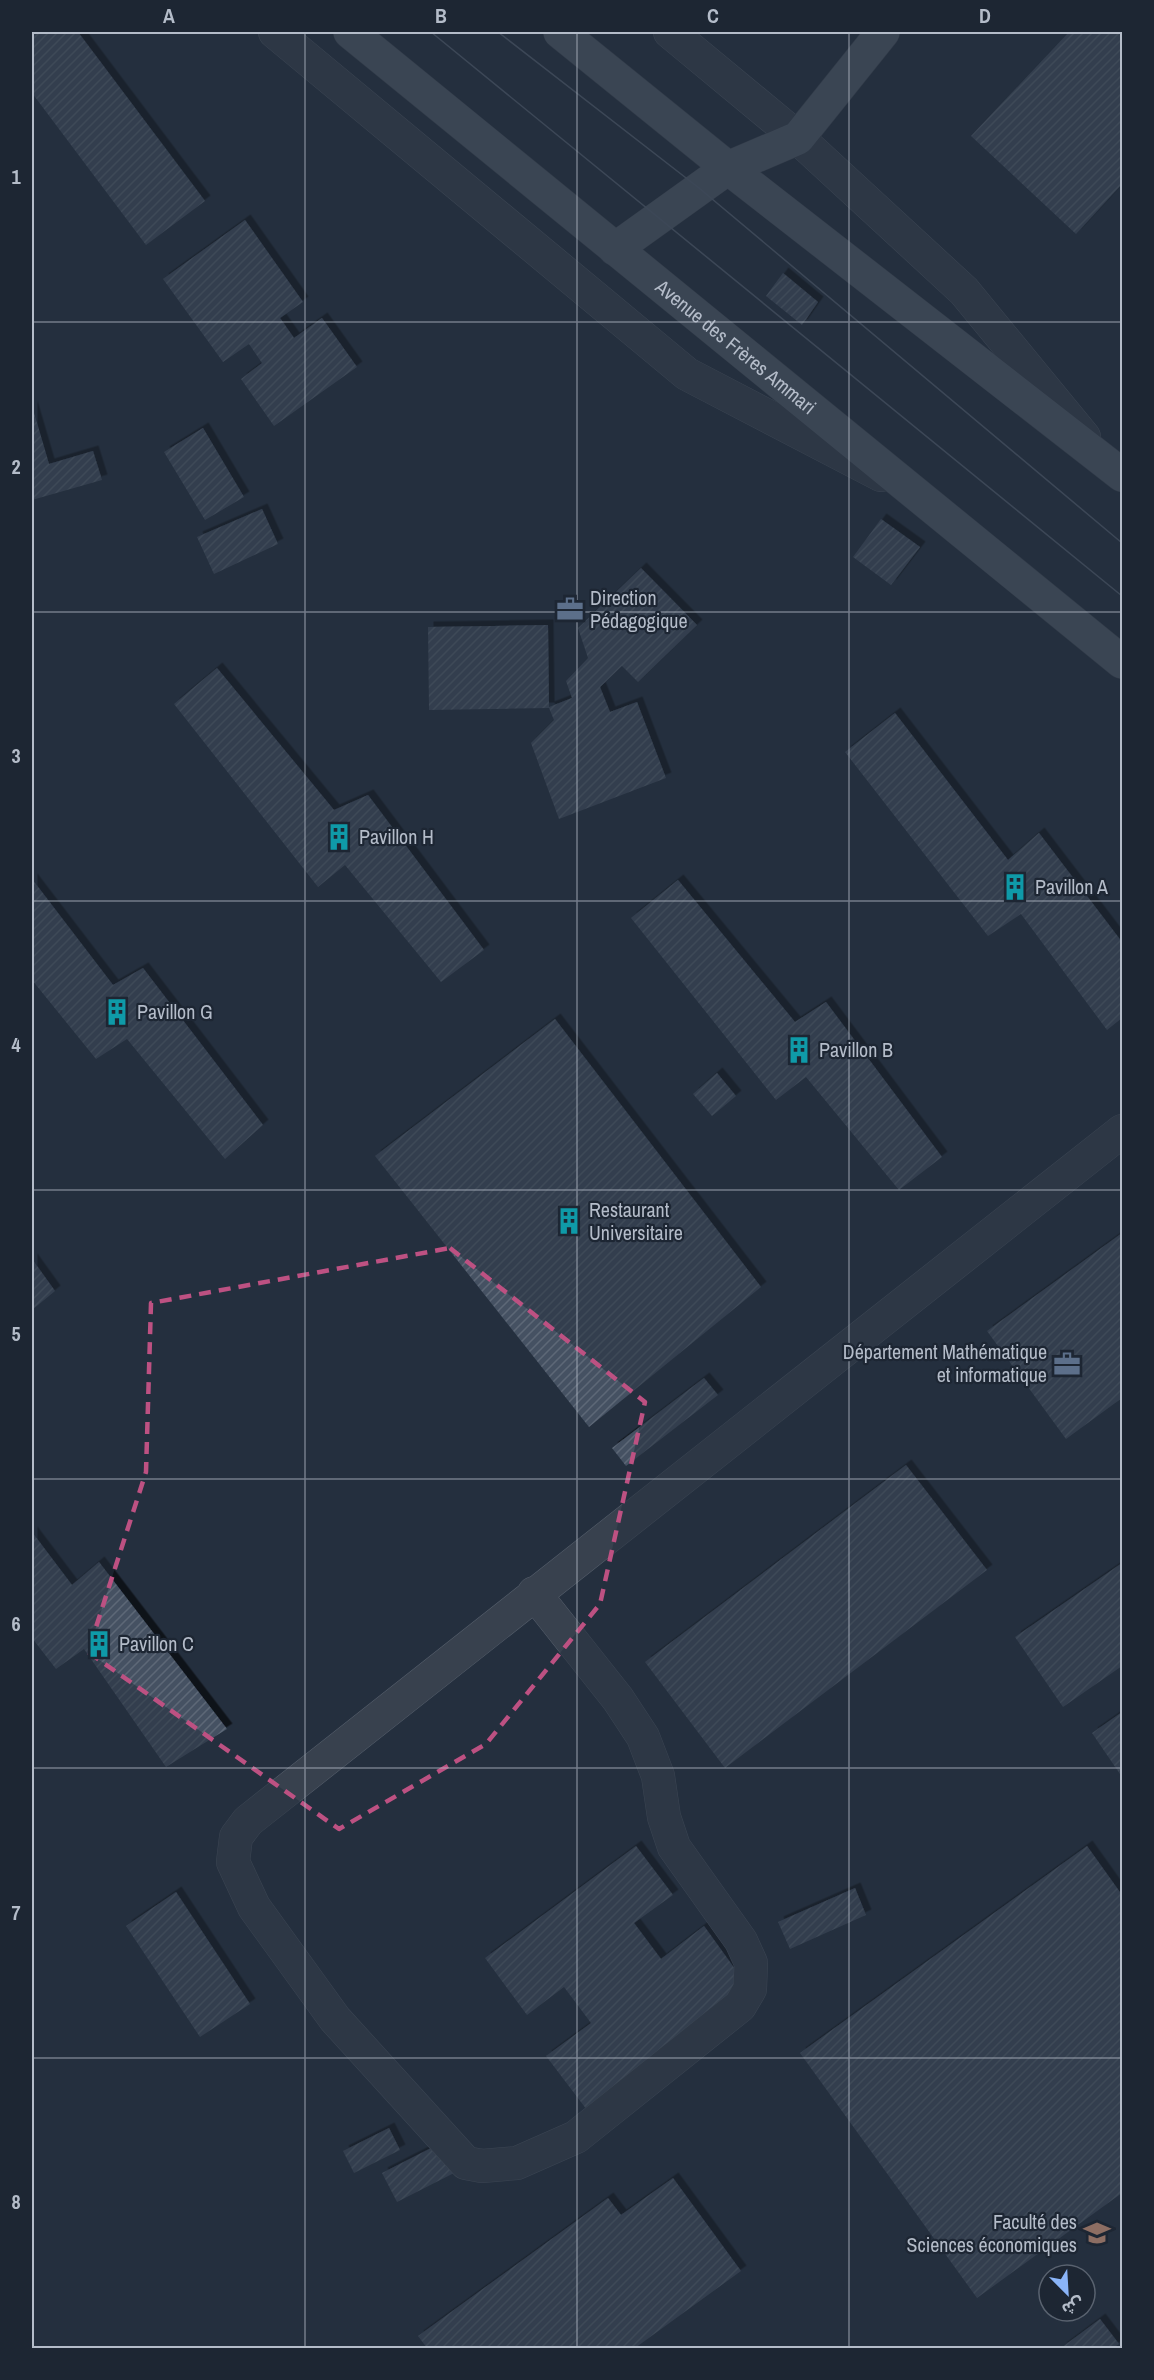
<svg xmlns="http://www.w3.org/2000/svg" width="1154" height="2380" viewBox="0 0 1154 2380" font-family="'Archivo Narrow','Noto Sans Arabic',sans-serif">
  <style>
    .building { fill: url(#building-hatch); filter: url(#shadow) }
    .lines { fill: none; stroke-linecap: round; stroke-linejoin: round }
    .minor-casing { stroke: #565f6c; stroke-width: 34 }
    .major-casing { stroke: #414a57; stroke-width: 34 }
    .minor { stroke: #38414e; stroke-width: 33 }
    .major { stroke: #56606e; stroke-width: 33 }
    .tram { stroke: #5a6575; stroke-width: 1.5 }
    .marked { fill: none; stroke: #bd5182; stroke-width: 4.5; stroke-dasharray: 12 8; stroke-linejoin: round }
    .grid { fill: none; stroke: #b4bcc9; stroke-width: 1.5; stroke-opacity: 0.55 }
    .labels { text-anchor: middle; stroke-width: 4.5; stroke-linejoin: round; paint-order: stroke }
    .street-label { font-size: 20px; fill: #b4bcc9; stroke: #1d2633 }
    .poi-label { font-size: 20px; fill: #b4bcc9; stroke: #1d2633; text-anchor: start }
    .neatline { fill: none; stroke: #b4bcc9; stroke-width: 2 }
    .grid-label { font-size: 20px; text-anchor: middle; font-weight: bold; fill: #b4bcc9 }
  </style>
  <defs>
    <pattern id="building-hatch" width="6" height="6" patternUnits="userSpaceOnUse" patternTransform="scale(1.5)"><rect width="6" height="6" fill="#455162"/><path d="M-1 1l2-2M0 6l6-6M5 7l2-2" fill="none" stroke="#5d6877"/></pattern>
    <filter id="shadow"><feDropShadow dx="5.5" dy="-5.5" stdDeviation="0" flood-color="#0009"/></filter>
  </defs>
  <rect width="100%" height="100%" fill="#242f3e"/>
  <g class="building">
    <path d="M37,32H78L205,201L146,245L32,93V36Z"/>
    <path d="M1069,32H1122V184L1076,234L971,136Z"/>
    <path d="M245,220L303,302L280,318L294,338L322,318L357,367L274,426L241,379L262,363L249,344L223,362L163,279Z"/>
    <path d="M783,273L818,302L802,325L766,296Z"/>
    <path d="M32,406L49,464L93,451L102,480L32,500Z"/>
    <path d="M203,428L244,497L205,520L164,452Z"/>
    <path d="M262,509L278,544L214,574L197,537Z"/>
    <path d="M881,519L920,547L891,585L853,557Z"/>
    <path d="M641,568L697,625L638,682L622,666L600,687L610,712L637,702L666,778L559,819L531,743L554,720L549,708L429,710L428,627L548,625L549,707L572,698L566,681L588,658L578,628Z"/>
    <path d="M217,668L334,810L368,795L484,950L441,982L345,865L318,887L174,704Z"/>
    <path d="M895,713L1008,860L1039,833L1122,942V1018L1107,1030L1021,914L988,936L845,752Z"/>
    <path d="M32,879L113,985L143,968L263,1125L225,1159L127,1039L96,1059L32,980Z"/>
    <path d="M678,880L795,1022L826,1002L942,1157L899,1190L806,1077L776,1100L631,918Z"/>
    <path d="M555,1019L761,1287L589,1427L375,1156Z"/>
    <path d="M717,1073L736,1096L712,1116L693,1094Z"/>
    <path d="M1122,1233V1398L1066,1439L987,1331Z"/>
    <path d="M32,1259L55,1291L32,1310Z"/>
    <path d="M704,1378L718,1395L626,1466L612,1448Z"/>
    <path d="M906,1465L987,1570L725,1768L645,1662Z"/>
    <path d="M32,1532L72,1585L99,1562L227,1729L166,1767L84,1649L56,1669L32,1638Z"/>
    <path d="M1122,1563V1666L1063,1707L1015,1637Z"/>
    <path d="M1122,1712V1777L1092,1733Z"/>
    <path d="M636,1846L673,1895L634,1923L661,1959L704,1926L753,1994L590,2114L546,2056L591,2023L564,1987L527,2015L485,1958Z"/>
    <path d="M1087,1846L1122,1895V2193L977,2298L800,2053Z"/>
    <path d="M855,1888L866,1915L790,1949L778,1922Z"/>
    <path d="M176,1892L250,2004L200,2037L126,1926Z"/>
    <path d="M389,2128L400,2150L354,2173L343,2151Z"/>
    <path d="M441,2143L456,2172L397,2202L382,2173Z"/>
    <path d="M673,2178L741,2271L635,2348H427L418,2336L608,2198L621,2215Z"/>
    <path d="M1100,2319L1119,2344L1113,2348H1061Z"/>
  </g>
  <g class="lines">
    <defs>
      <g id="minor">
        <path d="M275,32L687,374L881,475"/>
        <path d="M670,32L798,138L964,291L1084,437"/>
        <path d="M534,1593L618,1699L643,1737L658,1776L664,1817L674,1847L741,1941L751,1963L750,1989L740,2006L576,2137L517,2163L482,2166L466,2163L335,2019L254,1907L233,1862L236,1837L248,1821L1122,1131"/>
      </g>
      <g id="major">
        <path id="s1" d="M350,32L1122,662"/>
        <path d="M560,32L728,168L1122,475"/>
        <path d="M615,249L728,168L798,138L883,32"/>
      </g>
    </defs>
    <use href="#minor" class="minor-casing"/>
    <use href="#major" class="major-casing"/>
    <use href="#minor" class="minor"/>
    <use href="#major" class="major"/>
    <g class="tram">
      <path d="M431,32L1122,596"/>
      <path d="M498,32L699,188L1122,543"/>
    </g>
  </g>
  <path d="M0 0H1154V2380H0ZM450,1248L645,1402L600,1604L486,1744L339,1829L88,1652L146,1472L151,1303Z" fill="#242f3e" fill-opacity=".55" fill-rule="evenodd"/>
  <path class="marked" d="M450,1248L645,1402L600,1604L486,1744L339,1829L88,1652L146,1472L151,1303Z"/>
  <path class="grid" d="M305,32V2348M577,32V2348M849,32V2348M32,322H1122M32,612H1122M32,901H1122M32,1190H1122M32,1479H1122M32,1768H1122M32,2058H1122"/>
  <defs>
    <symbol id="office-bare" viewBox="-9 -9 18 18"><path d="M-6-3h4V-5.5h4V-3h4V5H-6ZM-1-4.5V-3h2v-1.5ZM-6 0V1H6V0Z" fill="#5c6f8a" stroke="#1d2633" stroke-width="2.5" paint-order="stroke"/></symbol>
    <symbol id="building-bare" viewBox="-9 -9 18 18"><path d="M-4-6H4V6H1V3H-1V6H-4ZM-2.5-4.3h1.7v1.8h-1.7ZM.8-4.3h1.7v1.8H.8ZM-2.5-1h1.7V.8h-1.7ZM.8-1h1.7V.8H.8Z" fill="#0f9aa8" stroke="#1d2633" stroke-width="2.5" paint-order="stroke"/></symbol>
    <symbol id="university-bare" viewBox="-9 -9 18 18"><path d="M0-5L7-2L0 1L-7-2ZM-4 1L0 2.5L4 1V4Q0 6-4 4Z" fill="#8d6e63" stroke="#1d2633" stroke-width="2.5" paint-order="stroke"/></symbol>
  </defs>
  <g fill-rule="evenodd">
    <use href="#office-bare" x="551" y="590" width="38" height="38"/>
    <use href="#building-bare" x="320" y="818" width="38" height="38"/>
    <use href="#building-bare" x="996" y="868" width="38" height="38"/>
    <use href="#building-bare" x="98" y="993" width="38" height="38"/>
    <use href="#building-bare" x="780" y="1031" width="38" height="38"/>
    <use href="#building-bare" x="550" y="1202" width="38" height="38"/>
    <use href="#office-bare" x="1048" y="1345" width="38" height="38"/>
    <use href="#building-bare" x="80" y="1625" width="38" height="38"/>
    <use href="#university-bare" x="1078" y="2214" width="38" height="38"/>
  </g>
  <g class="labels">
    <g class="street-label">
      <text dy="7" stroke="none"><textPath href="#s1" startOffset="498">Avenue des Frères Ammari</textPath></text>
    </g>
    <g class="poi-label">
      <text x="590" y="605">Direction<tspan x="590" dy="23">Pédagogique</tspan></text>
      <text x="359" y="844">Pavillon H</text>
      <text x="1035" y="894">Pavillon A</text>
      <text x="137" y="1019">Pavillon G</text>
      <text x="819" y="1057">Pavillon B</text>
      <text x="589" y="1217">Restaurant<tspan x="589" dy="23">Universitaire</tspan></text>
      <text x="1047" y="1359" text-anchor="end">Département Mathématique<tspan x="1047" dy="23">et informatique</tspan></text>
      <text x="119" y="1651">Pavillon C</text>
      <text x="1077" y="2229" text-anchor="end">Faculté des<tspan x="1077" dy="23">Sciences économiques</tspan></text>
    </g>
  </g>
  <rect width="1154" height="2380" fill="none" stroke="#1d2633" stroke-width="66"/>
  <g transform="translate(1067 2293) rotate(156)"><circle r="28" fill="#1d2633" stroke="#59626f" stroke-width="1.5"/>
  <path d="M0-4.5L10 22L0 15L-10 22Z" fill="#8ab4f8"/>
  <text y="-9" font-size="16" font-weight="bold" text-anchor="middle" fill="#b4bcc9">ش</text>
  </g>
  <rect x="33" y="33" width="1088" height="2314" class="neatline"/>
  <g class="grid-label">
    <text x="169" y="23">A</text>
    <text x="441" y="23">B</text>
    <text x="713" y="23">C</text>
    <text x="985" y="23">D</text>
    <text x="16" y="184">1</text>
    <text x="16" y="474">2</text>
    <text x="16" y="763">3</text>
    <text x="16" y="1052">4</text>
    <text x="16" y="1341">5</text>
    <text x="16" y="1631">6</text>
    <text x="16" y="1920">7</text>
    <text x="16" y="2209">8</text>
  </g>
</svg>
